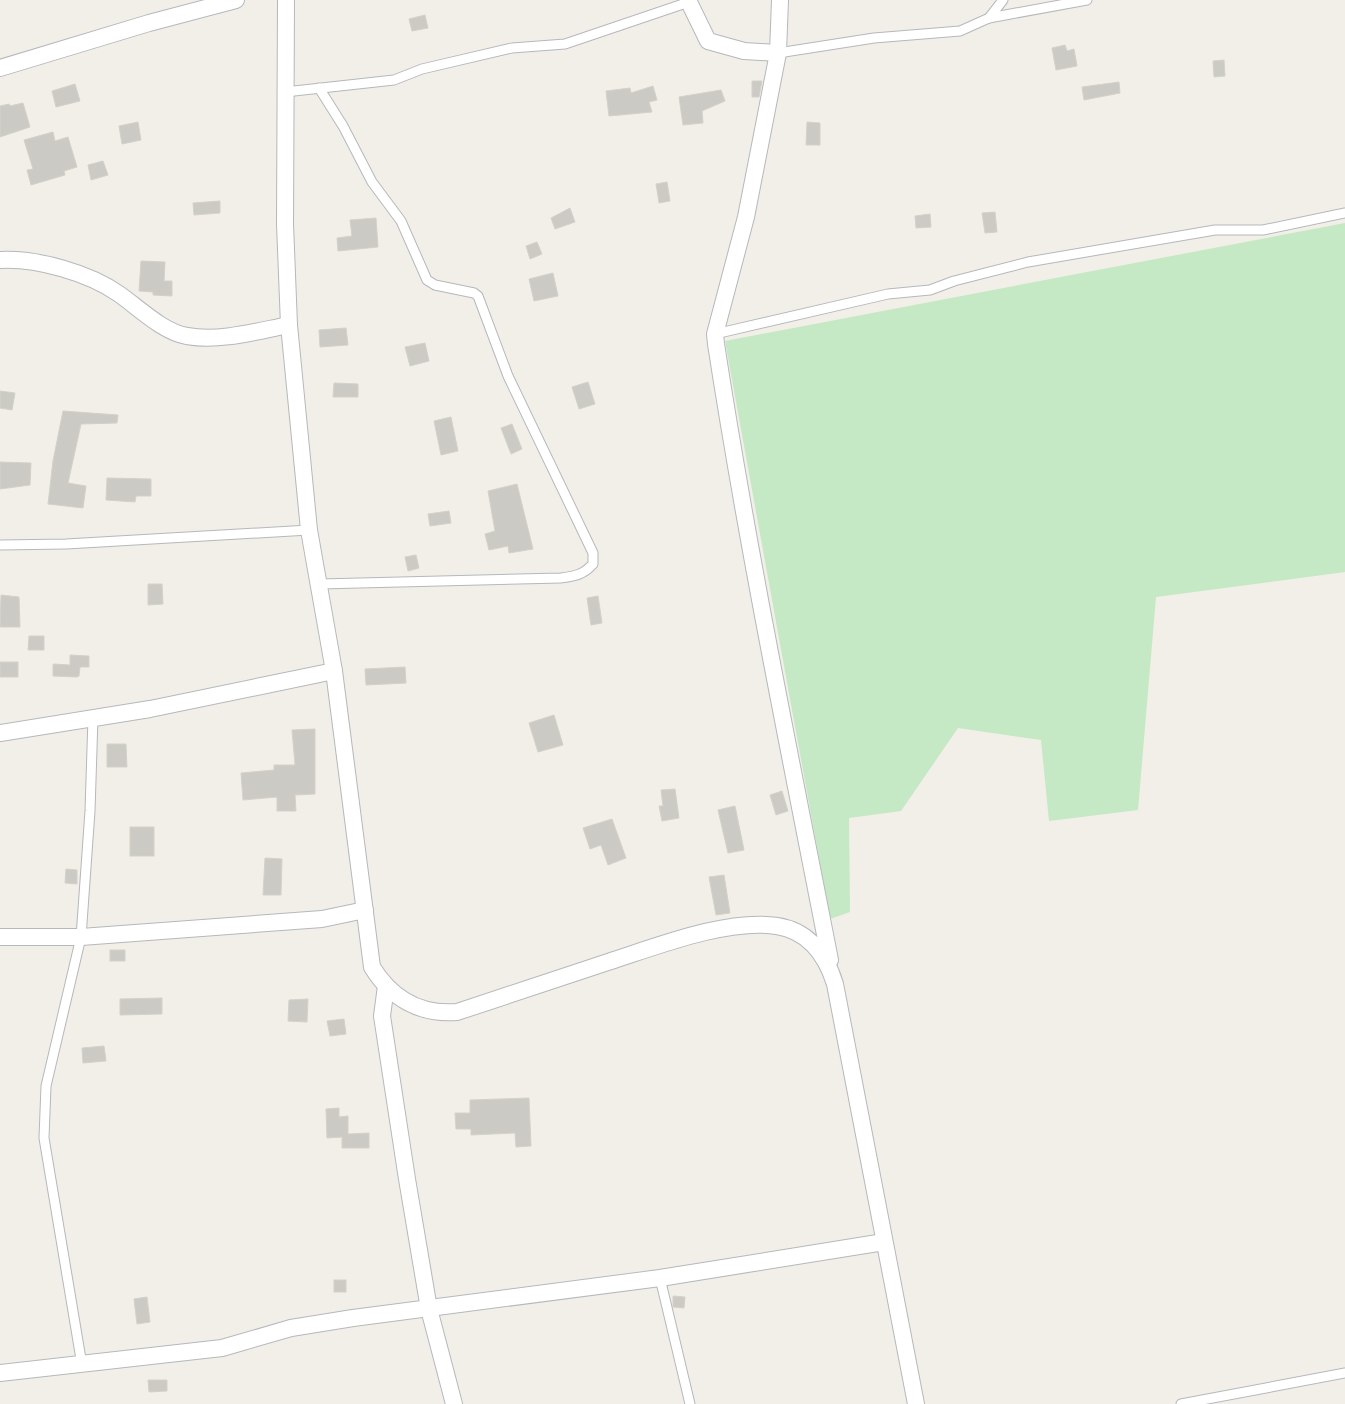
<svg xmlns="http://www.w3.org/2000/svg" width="1345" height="1404" viewBox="0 0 1345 1404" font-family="'Asap Condensed',sans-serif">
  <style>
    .green { fill: #c5e8c5 }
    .building { fill: #cccac5; stroke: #d6d1c6 }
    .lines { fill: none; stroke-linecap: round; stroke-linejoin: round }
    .service-casing { stroke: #b5b8bc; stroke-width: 11 }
    .minor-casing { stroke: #b5b8bc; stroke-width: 18 }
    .service { stroke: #fff; stroke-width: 9 }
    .minor { stroke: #fff; stroke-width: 16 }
  </style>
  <rect width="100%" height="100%" fill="#f1efe8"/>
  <path class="green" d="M1345,223V572L1156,597L1138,810L1049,821L1041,740L958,728L901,811L849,818L850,912L830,919L725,341Z"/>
  <g class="building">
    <path d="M425,15L428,28L412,31L409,19Z"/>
    <path d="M1065,45L1067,51L1074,49L1077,66L1056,70L1052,48Z"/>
    <path d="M1224,60L1225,76L1214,77L1213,61Z"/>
    <path d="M752,81H762L759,97H752Z"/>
    <path d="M1119,82L1120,93L1084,100L1082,87Z"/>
    <path d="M75,84L80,101L56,107L52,91Z"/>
    <path d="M653,86L657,100L649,102L652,112L609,116L606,91L630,88L631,93Z"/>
    <path d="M721,90L725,101L702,111L703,123L683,125L679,97Z"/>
    <path d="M23,103L30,127L0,137V106L9,104L10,106Z"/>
    <path d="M138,122L141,140L122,144L119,126Z"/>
    <path d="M807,122L820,123V145H806Z"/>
    <path d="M53,132L55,141L68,137L77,167L64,171L65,175L31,185L27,170L33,169L24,140Z"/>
    <path d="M103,161L108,175L91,180L88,165Z"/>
    <path d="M667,182L670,201L659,203L656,184Z"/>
    <path d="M220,201V213L194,215L193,203Z"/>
    <path d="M570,208L575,222L555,229L551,218Z"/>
    <path d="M995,212L997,232L985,233L982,213Z"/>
    <path d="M930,214L931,227L916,228L915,216Z"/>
    <path d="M376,218L378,247L338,251L337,238L352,236L350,220Z"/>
    <path d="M537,242L542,254L530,259L526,246Z"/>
    <path d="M141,261L165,262L164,281H172V296L153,295V292L139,291Z"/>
    <path d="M553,273L558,296L534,301L529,279Z"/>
    <path d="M346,328L348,345L320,347L319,330Z"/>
    <path d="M425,343L429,361L410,366L405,347Z"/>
    <path d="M588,382L595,404L579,409L572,387Z"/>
    <path d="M334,383L358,384V397H333Z"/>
    <path d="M0,391L15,393L12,410L0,408Z"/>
    <path d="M63,411L118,415L117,423L81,424L68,483L86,486L83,508L48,504L53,461Z"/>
    <path d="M451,417L458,451L441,455L434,421Z"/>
    <path d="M512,424L522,449L511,454L501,428Z"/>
    <path d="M0,462L31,463L30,485L0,489Z"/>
    <path d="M107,478L151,479V496H136L135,502L106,500Z"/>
    <path d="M517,484L533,549L509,553L508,546L489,550L485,534L495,531L488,491Z"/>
    <path d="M449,511L451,523L430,526L428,514Z"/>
    <path d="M416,555L419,568L408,571L405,557Z"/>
    <path d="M148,584H162L163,604L148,605Z"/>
    <path d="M1,595L19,597L20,627H0Z"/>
    <path d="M598,596L602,623L591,625L587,598Z"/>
    <path d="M29,636H44V650H28Z"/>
    <path d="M70,655L89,656V667H80L79,676L77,677L53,676V664L70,665Z"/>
    <rect x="0" y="662" width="18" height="15"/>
    <path d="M405,667L406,683L366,685L365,669Z"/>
    <path d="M554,715L563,745L538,752L529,723Z"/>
    <path d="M315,729V794L295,795L296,811H277V797L243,800L241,773L274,770V765H295L292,730Z"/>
    <path d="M107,744H126L127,767H107Z"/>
    <path d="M675,789L679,818L662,821L659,806H663L661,790Z"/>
    <path d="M782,791L788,811L776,815L770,795Z"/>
    <path d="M735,806L744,850L728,853L718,810Z"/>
    <path d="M612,819L626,858L608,865L601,845L590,849L583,828Z"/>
    <rect x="130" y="827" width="24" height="29"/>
    <path d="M265,858L282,859L281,895H263Z"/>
    <path d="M66,869L77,870V884L65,883Z"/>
    <path d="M724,875L730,913L716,915L709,877Z"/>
    <rect x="110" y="950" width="15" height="11"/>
    <path d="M162,998V1014L120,1015V999Z"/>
    <path d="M308,999L307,1022L288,1021L289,1000Z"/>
    <path d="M344,1019L346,1034L330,1036L327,1021Z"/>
    <path d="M104,1046L106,1061L83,1063L82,1048Z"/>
    <path d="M529,1098L531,1146L516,1147L515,1133L471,1135V1129H456L455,1113H470V1100Z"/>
    <path d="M339,1108V1117L348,1116V1134L369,1133V1148H342V1137L327,1138L326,1109Z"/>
    <rect x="334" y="1280" width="12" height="12"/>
    <path d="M673,1296L685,1297L684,1308L673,1307Z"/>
    <path d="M147,1297L150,1322L137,1324L134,1299Z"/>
    <path d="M148,1380H167V1391L149,1392Z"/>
  </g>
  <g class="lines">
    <defs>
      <g id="service">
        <path d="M989,18L1087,0"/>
        <path d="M778,53L874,38L960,31L989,18L1003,0"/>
        <path d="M319,88L343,126L372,182L401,221L427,280L435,285L474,293L478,296L508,376L593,553V564C583,575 575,576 561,578L320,584"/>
        <path d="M285,92L394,80L422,69L512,48L565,44L689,2"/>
        <path d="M715,334L888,294L930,290L954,281L1028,262L1215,230H1263L1345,213"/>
        <path d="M0,545L66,544L309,530"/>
        <path d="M660,1278L690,1404"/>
        <path d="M82,1365L44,1138L46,1086L81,937L90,811L93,718"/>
        <path d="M1181,1404L1345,1373"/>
      </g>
      <g id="minor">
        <path d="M286,0L285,224L289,325L309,530L334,671L372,967C391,998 420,1015 457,1012C507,995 558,979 608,962C655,947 728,918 777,926C809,931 826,955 835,984L916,1404"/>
        <path d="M688,0L708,41L744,51L778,53"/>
        <path d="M780,0L778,53L746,217L715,334L716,344C748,551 790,755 830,960"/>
        <path d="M0,68L149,23L236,0"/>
        <path d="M0,260C37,258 89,273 119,294C139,308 163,332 187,336C220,342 257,331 289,325"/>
        <path d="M0,733L150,709L334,671"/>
        <path d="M0,937H81L322,919L365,910"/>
        <path d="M386,986L382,1016L407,1179L429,1309L454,1404"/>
        <path d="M0,1373L222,1348L291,1328L353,1318L660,1278L884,1242"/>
      </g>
    </defs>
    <use href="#service" class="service-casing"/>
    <use href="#minor" class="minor-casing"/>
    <use href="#service" class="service"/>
    <use href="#minor" class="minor"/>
  </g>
</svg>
